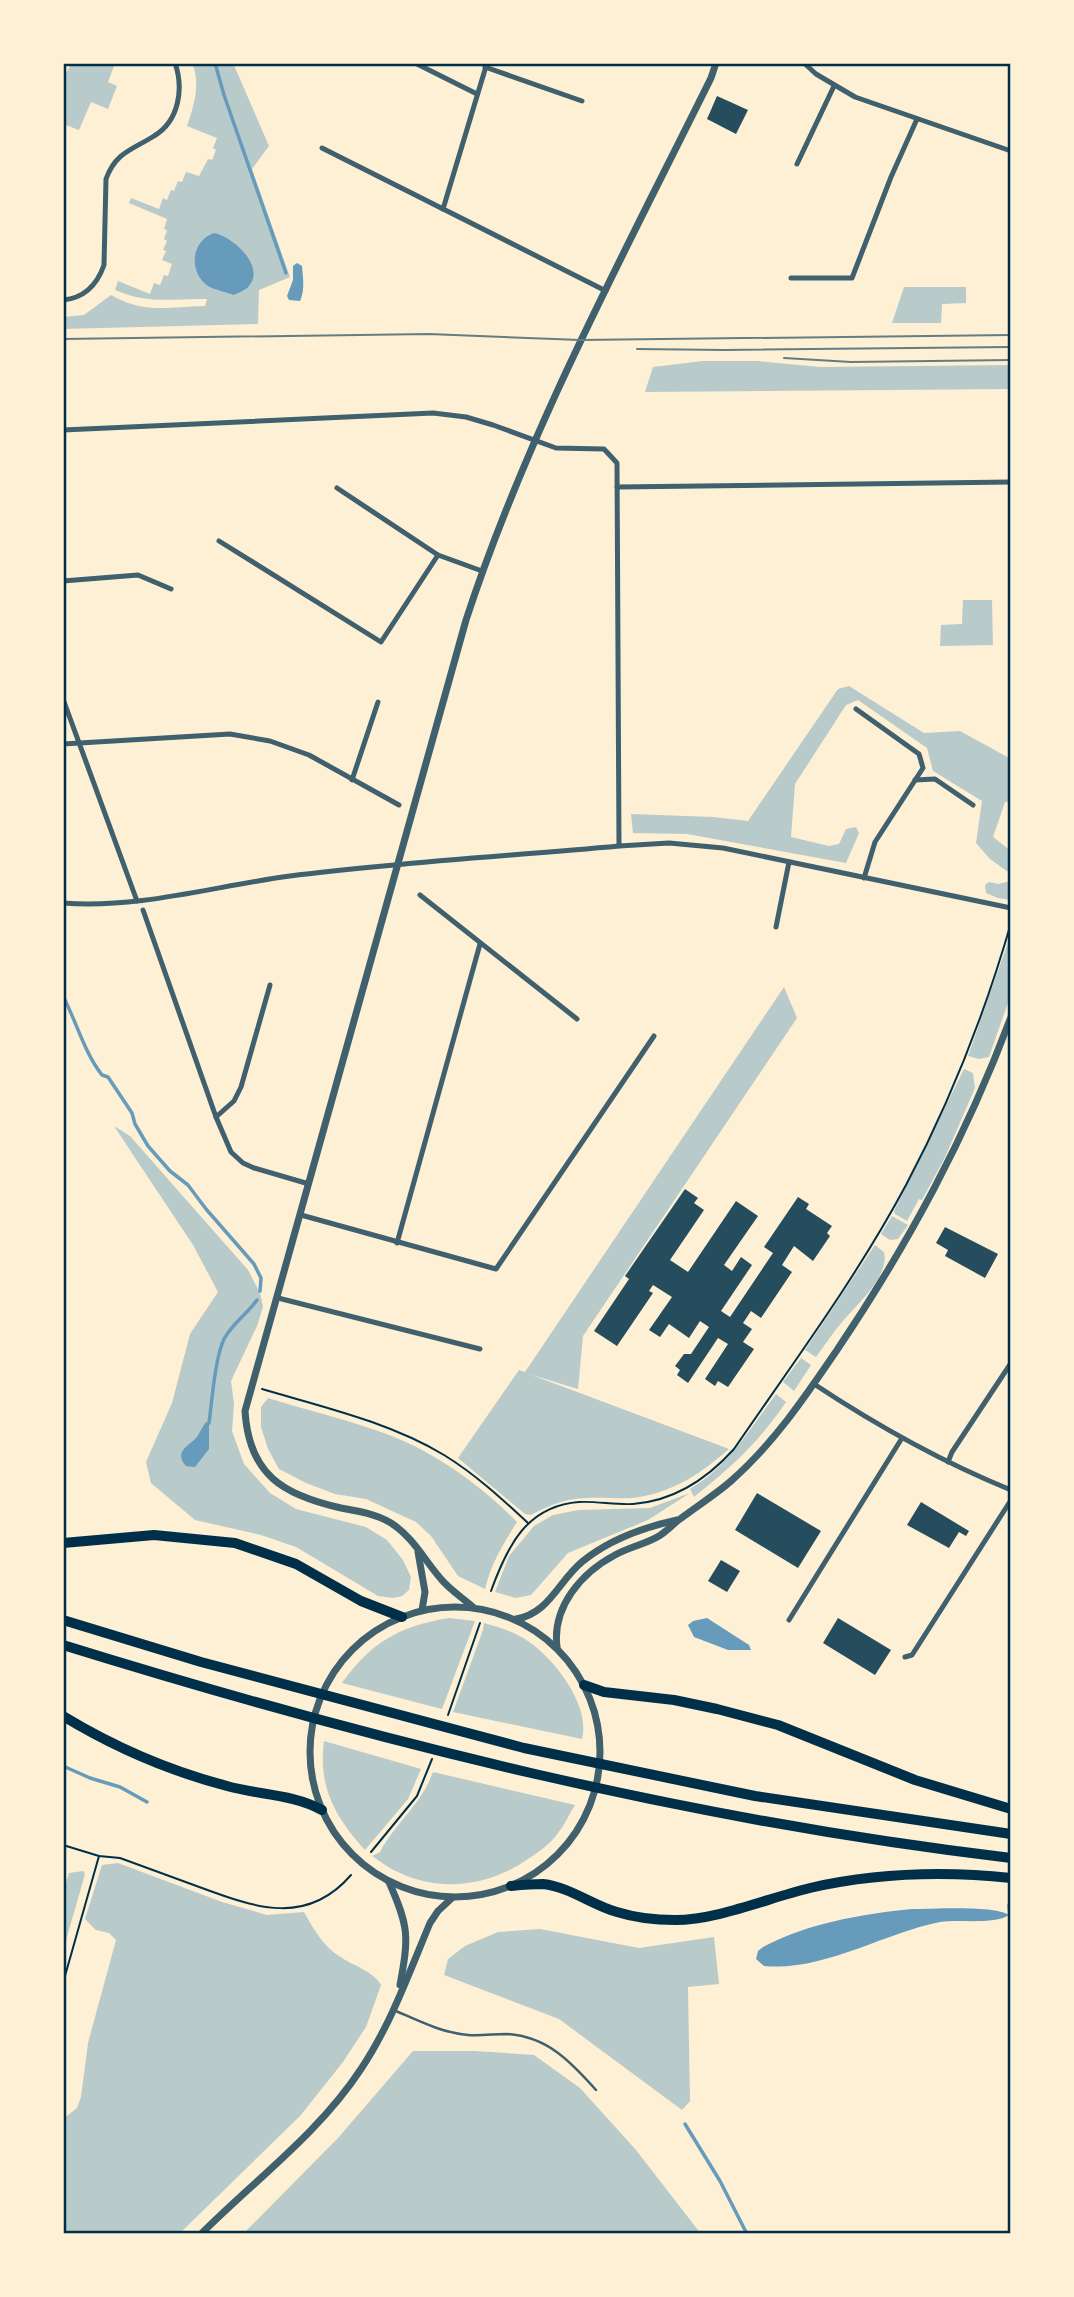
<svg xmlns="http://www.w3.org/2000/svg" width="1074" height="2297" viewBox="0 0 1074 2297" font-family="'Playfair Display',serif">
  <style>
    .green { fill: #b9caca }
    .water { fill: #669bbc }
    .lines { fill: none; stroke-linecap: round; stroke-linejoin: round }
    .stream { stroke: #669bbc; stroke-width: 3.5 }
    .building { fill: #264d5e }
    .path { stroke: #003049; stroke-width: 2 }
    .service { stroke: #3f606c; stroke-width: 2.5 }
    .minor { stroke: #3f606c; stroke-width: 5 }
    .tertiary { stroke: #3f606c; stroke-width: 7 }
    .motorway { stroke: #003049; stroke-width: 10 }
    .tram { stroke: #657d81; stroke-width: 2 }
    .neatline { fill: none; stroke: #003049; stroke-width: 2.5 }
  </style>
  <rect width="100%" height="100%" fill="#fdf0d5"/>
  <g class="green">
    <path d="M72,63H115L108,82L117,86L108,109L91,102L79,130L63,124V78Z"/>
    <path d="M192,63H233L269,146L252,169L290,277L259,290L258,324L63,329V317L84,315L111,295C144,314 168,307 205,306L207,299C172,298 150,305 115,290L118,281L150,294L154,283L160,285L164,275L168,276L172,264L162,260L166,251L163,250L167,241L164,239L167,230L164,229L167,219L129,203L131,198L159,209L163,198L167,200L171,190L174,191L178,181L182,182L186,172L199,176L208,159L212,160L216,150L213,148L217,138L187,126C194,106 201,83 192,63Z"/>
    <path d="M904,287H966V303L942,304L941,323H892Z"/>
    <path d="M703,361H757L820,367L1011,365V389L645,392L653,367Z"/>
    <path d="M963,600H992L993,645L940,646L941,625L962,624Z"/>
    <path d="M849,686L924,733L960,731L1011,759V802H1005L993,837L1011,851V874L990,859L976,843L982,801L933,771L927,748L858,700L846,705L795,784L791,837L829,846L839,844L846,829L856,827L859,833L846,863L687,834L633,833L631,814L713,817L748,821L838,689Z"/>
    <path d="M1011,881V900L998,898L986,893L985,885L989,882L998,884Z"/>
    <path d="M1011,934V994L989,1057L979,1059L968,1056Z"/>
    <path d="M784,987L797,1018L583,1336L578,1389L529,1374L729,1449C701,1473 677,1490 640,1497C630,1499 618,1498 608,1498C575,1497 561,1499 531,1515L525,1514L458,1458L519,1370L525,1372Z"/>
    <path d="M964,1069L973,1073L975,1088L945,1157L922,1200L919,1199L907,1221L895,1214L894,1211Z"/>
    <path d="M114,1126L130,1136L248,1270L260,1293L263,1307L257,1326L231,1381L234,1404L232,1431L244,1464L270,1493L296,1509L366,1527L387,1540L403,1560L411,1577L409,1590L402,1596L393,1598L378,1596L296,1547L261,1535L195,1520L151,1483L146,1462L172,1403L190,1334L218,1292L193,1245Z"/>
    <path d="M892,1216L908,1225L898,1239L890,1240L881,1234Z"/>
    <path d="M875,1245L884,1252C890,1276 857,1304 843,1321C833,1332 825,1345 816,1357L805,1350Z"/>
    <path d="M801,1358L811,1365L794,1391L783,1382Z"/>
    <path d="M776,1394L786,1402C758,1443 733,1466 694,1497L690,1489C728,1467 750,1429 776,1394Z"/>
    <path d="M268,1398C315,1413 381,1427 422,1450C457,1469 490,1494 517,1522C503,1544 491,1564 485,1589L458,1576L431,1536L416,1522L366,1499L335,1494L306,1483L279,1469L268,1449L261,1427V1407Z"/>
    <path d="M690,1493L648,1520L568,1553L531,1595L516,1598L495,1592L509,1556L534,1526L553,1515L578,1510L650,1508Z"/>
    <path d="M449,1618L475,1621L442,1709L342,1683C371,1642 400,1626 449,1618Z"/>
    <path d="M484,1623C498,1627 512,1631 525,1639C552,1656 591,1704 582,1739L453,1712L483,1630Z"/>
    <path d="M324,1741L421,1769L408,1799L365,1850C335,1817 318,1787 324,1741Z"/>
    <path d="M433,1772L575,1805C569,1814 565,1825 558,1833C550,1845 537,1853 525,1861C488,1886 441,1892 400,1873C390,1869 381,1862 372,1856L380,1852C396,1822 421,1805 433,1772Z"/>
    <path d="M118,1863L222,1902L267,1915L304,1912C313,1928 323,1946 339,1956C353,1966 372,1970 381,1985L366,2027L343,2062L300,2116L179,2234H63V2119L77,2108L81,2097L88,2043L116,1940L109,1933L96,1930L85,1919L102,1865Z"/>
    <path d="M83,1871L85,1874L63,1951V1893L69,1873Z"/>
    <path d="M540,1929L639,1948L714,1937L719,1984L688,1987L690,2101L682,2110L559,2019L444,1975L448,1959L465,1946L498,1932Z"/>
    <path d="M413,2051H475L534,2055L580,2088L636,2150L701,2234H243L338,2138Z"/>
  </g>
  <g class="water">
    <path d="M214,233C232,236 266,266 249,286C246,290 239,292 234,295C226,292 215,290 208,286C188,272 191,241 214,233Z"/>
    <path d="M297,263L302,266C303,278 305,290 300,301L289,300L287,296L293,280V266Z"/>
    <path d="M206,1422L209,1423V1449L195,1467L186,1466C174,1452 187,1447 196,1438C200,1433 202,1427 206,1422Z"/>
    <path d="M707,1618L749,1645L751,1650H728L694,1637L688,1625L693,1621Z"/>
    <path d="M912,1909C934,1909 994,1905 1009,1915C995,1925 959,1919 940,1922C884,1933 822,1972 764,1966L756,1959L758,1951L763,1947C808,1923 862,1914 912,1909Z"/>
  </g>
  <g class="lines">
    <g class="stream">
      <path d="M215,63L224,95L286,273"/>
      <path d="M63,996C77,1023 84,1052 102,1075L108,1077L132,1113L135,1124L148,1146L170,1171L188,1185L206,1209L254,1264L261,1278L260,1291"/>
      <path d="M209,1423C212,1401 215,1358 224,1339C232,1324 247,1314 257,1300"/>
      <path d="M63,1766L90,1778L120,1787L147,1802"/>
      <path d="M1009,1905L1011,1930"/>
      <path d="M685,2124L720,2181L747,2234"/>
    </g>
  </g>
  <g class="building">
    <path d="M717,96L748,110L736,134L707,119Z"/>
    <path d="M685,1189L698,1198L694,1203L704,1210L670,1260L688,1272L736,1201L758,1216L724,1265L732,1271L741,1257L752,1265L721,1311L730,1317L773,1253L764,1247L798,1197L809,1204L806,1209L832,1226L827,1233L830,1236L813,1261L794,1246L782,1265L792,1272L761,1318L751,1311L743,1323L752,1329L743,1342L754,1349L728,1387L718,1381L715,1386L705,1379L728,1344L718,1338L688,1383L677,1375L680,1370L675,1366L684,1354H691L709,1327L700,1321L689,1338L669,1324L660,1337L649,1330L672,1297L653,1285L649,1291L653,1293L617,1346L594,1331L629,1279L625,1276Z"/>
    <path d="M945,1227L998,1254L985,1278L945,1256L948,1250L936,1243Z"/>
    <path d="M757,1493L821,1531L798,1568L735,1530Z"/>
    <path d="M921,1502L969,1531L966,1536L959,1532L949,1548L907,1525Z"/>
    <path d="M721,1560L740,1571L727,1592L708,1581Z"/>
    <path d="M838,1618L891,1650L875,1675L823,1643Z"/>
  </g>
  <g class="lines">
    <g class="path">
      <path d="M262,1389C323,1407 389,1422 444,1455C475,1474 501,1498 528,1523"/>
      <path d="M491,1591C507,1547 526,1506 579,1502C597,1501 615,1505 633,1504C674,1501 707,1479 734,1449C793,1363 857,1277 906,1185C950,1102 985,1013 1011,923"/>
      <path d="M448,1715L480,1623"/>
      <path d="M63,1845L99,1856L120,1858C148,1868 175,1878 202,1888C256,1908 307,1926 351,1875"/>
      <path d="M371,1852L417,1796L432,1759"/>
      <path d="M63,1983L99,1856"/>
    </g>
    <path class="service" d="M396,2011C419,2021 443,2033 468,2035C481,2036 494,2034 506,2034C547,2036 571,2062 596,2090"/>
    <g class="minor">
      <path d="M415,63L477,94"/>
      <path d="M804,63L816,74L855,97L1011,151"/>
      <path d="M485,67L582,101"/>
      <path d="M322,148L606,291"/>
      <path d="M797,164L834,86"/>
      <path d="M443,209L487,63"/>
      <path d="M791,278H852L891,177L917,119"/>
      <path d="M63,300C85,298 97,285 104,265L106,179C116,152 132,150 154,136C179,121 184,89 175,63"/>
      <path d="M63,430L433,413L466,417L493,425L556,448L604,449L617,463L619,846"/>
      <path d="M617,487L1011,482"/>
      <path d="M337,488L438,555L482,571"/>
      <path d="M219,541L381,642L438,555"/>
      <path d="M63,581L138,575L171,589"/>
      <path d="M63,699L137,901"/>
      <path d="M856,709L919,754L923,768L875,842L864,878"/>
      <path d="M63,744L230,734L270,741L309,755L399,805"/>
      <path d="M352,780L378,702"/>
      <path d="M915,780L935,779L973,805"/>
      <path d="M420,895L577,1019"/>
      <path d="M63,903C139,909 215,886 290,876C399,862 510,856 619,846L669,843L723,848L1011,908"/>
      <path d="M143,910L216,1117L231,1152L243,1163L254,1168L309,1184"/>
      <path d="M776,927L789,862"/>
      <path d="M216,1117L234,1101L241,1087L270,985"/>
      <path d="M301,1215L496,1269L654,1036"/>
      <path d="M397,1243L480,944"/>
      <path d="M278,1298L480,1349"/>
      <path d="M814,1384C876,1425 942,1462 1011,1490"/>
      <path d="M948,1462L952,1452L1011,1363"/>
      <path d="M789,1620L902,1438"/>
      <path d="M905,1657L912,1655L1011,1500"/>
    </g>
    <g class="tertiary">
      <path d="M418,1552L425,1592L422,1610"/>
      <circle cx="455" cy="1752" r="145"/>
      <path d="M473,1607C463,1598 450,1590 441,1579C425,1561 413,1537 391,1523C376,1514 358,1511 341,1508C283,1495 249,1475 245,1411L466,620C528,431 623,256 711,78L716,63"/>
      <path d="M516,1619C549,1614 559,1580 583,1561C609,1540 645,1527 677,1520"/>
      <path d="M557,1647C552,1607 581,1573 615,1555C629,1547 646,1544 659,1536C667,1531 673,1524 680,1519C697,1506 715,1495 731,1481C774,1443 805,1397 837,1350C909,1243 966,1137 1011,1017"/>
      <path d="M389,1882C409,1927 409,1936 400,1985"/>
      <path d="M201,2234C255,2180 319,2133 361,2069C391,2024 409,1973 430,1923L438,1911L452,1898"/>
    </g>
    <g class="motorway">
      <path d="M63,1543L154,1535L235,1543L296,1564L361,1601L402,1617"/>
      <path d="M63,1620L201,1662L524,1748L755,1796L1011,1834"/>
      <path d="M63,1645C373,1741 688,1820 1011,1858"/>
      <path d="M584,1685L604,1692L674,1700L717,1709L778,1725L915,1780L1011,1809"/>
      <path d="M63,1716C114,1747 170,1771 227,1786C259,1795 293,1794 322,1810"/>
      <path d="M511,1886C521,1885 532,1884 543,1884C570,1887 592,1905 617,1912C636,1918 656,1920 675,1920C717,1920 768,1898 810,1888C876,1873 944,1871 1011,1878"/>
    </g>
    <g class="tram">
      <path d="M63,339L429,334L580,340L1011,335"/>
      <path d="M637,349L726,350L1011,347"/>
      <path d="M784,358L851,362L1011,360"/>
    </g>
  </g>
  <rect width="1074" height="2297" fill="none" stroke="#fdf0d5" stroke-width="130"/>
  <rect x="65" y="65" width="944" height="2167" class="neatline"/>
</svg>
